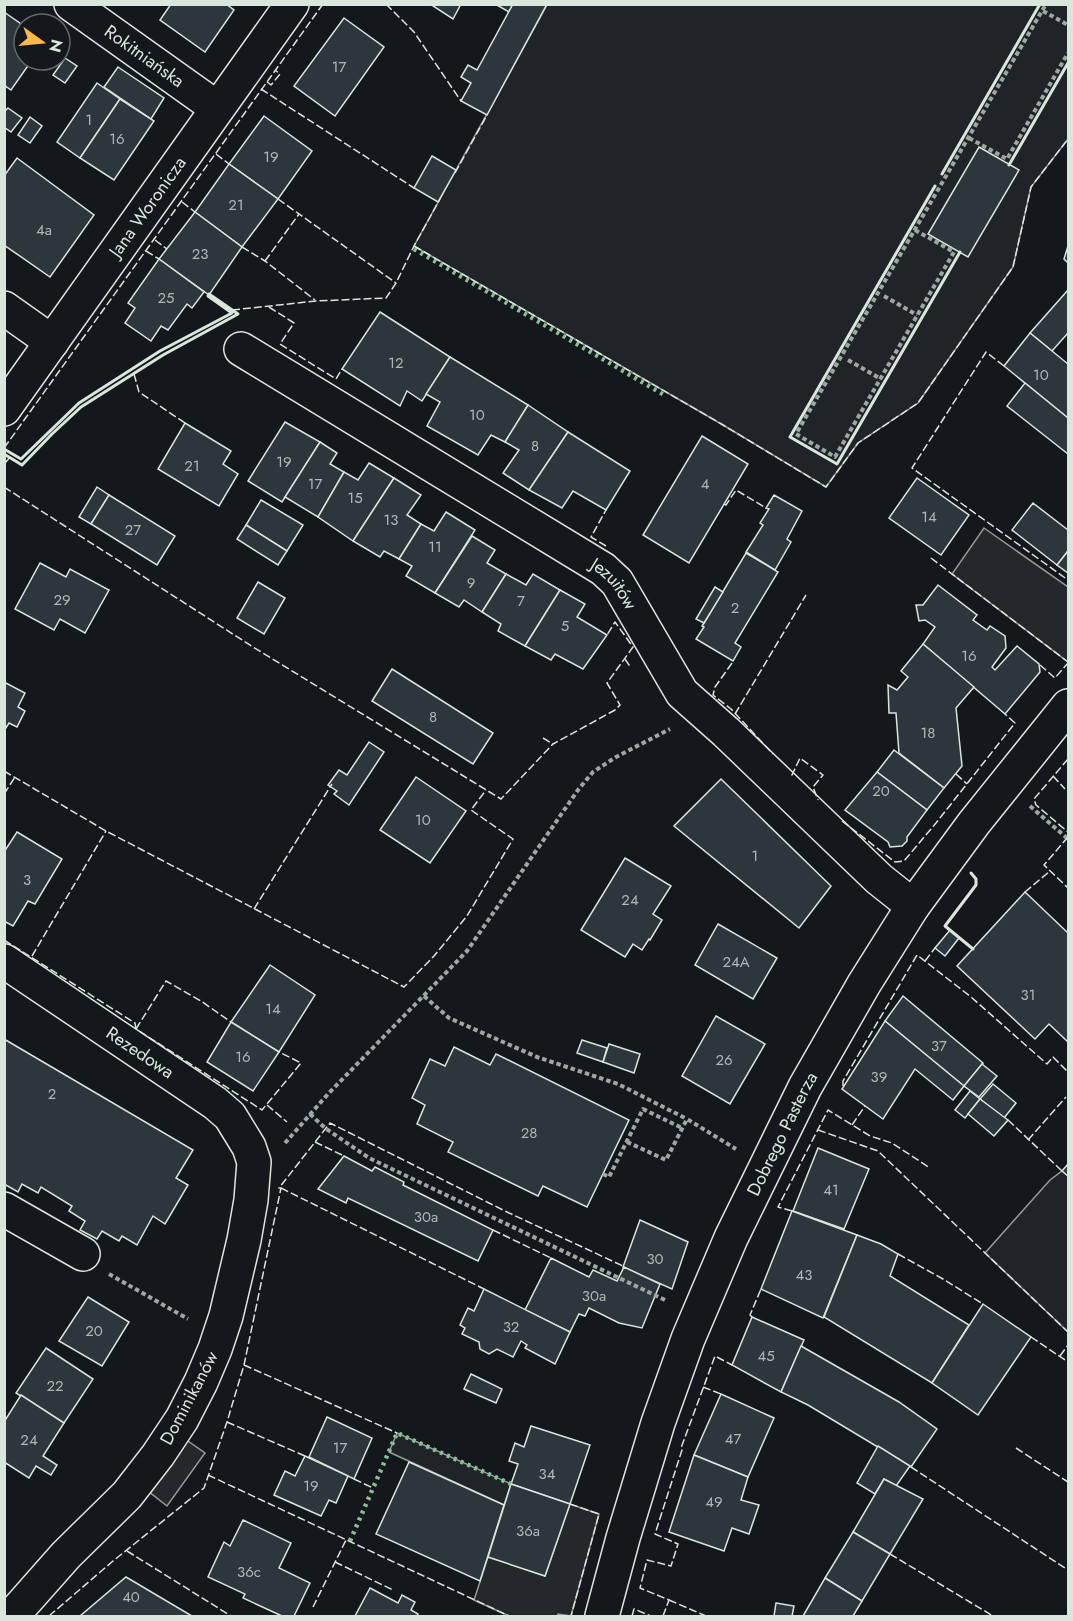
<svg xmlns="http://www.w3.org/2000/svg" width="1073" height="1621" viewBox="0 0 1073 1621" font-family="Jost,sans-serif">
  <style>
    .green { fill: #202428; stroke: #939e99; stroke-width: 1.5 }
    .parking { fill: #24282b; stroke: #939e99; stroke-width: 1.5 }
    .building { fill: #2c363c; stroke: #d8e6dc; stroke-width: 1.5 }
    .lines { fill: none; stroke-linecap: round; stroke-linejoin: round }
    .minor-casing { stroke: #d8e6dc; stroke-width: 36 }
    .tertiary-casing { stroke: #d8e6dc; stroke-width: 36 }
    .path { stroke: #9da8a2; stroke-width: 4; stroke-dasharray: 4.5 3; stroke-linecap: butt }
    .minor { stroke: #14181c; stroke-width: 33 }
    .tertiary { stroke: #14181c; stroke-width: 33 }
    .hedge { stroke: #8ac095; stroke-width: 4.5; stroke-dasharray: 3 4.5; stroke-linecap: butt }
    .fence { stroke: #d8e6dc; stroke-width: 1.5; stroke-dasharray: 8 3; stroke-linecap: butt }
    .wall { stroke: #d8e6dc; stroke-width: 3 }
    .labels { text-anchor: middle; stroke-width: 4.5; stroke-linejoin: round; paint-order: stroke }
    .number-label { font-size: 15px; fill: #adbab4 }
    .street-label { font-size: 18px; fill: #d8e6dc; stroke: #14181c }
  </style>
  <rect width="100%" height="100%" fill="#14181c"/>
  <g class="green">
    <path d="M547,5H1068V139L1031,187L1013,267L918,403L858,443L826,487L723,425L414,246Z"/>
    <path d="M1062,1171L1068,1176V1332L985,1253L1050,1180Z"/>
    <path d="M397,1433L511,1484L504,1505L389,1452Z"/>
  </g>
  <g class="parking">
    <path d="M984,528L1068,587V662L952,574Z"/>
    <path d="M185,1439L205,1453L167,1506L148,1491Z"/>
    <path d="M570,1504L599,1514L571,1616L558,1614L557,1616H509L474,1600L488,1557L545,1576Z"/>
  </g>
  <g class="building">
    <path d="M171,4H226L234,10L205,52L160,20Z"/>
    <path d="M430,4H461L453,19Z"/>
    <path d="M495,4H513L509,12Z"/>
    <path d="M513,4H547L487,115L461,101L471,83L461,77L468,65L477,70Z"/>
    <path d="M4,12L24,26V60H32L11,90L4,85Z"/>
    <path d="M344,18L384,47L335,116L294,86Z"/>
    <path d="M65,58L77,66L65,83L53,75Z"/>
    <path d="M118,67L164,98L151,119L104,87Z"/>
    <path d="M97,83L120,99L80,158L57,142Z"/>
    <path d="M120,99L154,121L114,180L80,158Z"/>
    <path d="M8,108L22,118L11,132L4,127V112Z"/>
    <path d="M264,116L312,151L278,199L229,164Z"/>
    <path d="M30,117L42,126L30,143L18,135Z"/>
    <path d="M979,147L1019,170L968,257L928,234Z"/>
    <path d="M432,156L456,170L438,202L414,188Z"/>
    <path d="M17,158L94,215L50,277L4,245V176Z"/>
    <path d="M229,164L278,199L242,247L195,212Z"/>
    <path d="M195,212L242,247L209,295L159,259Z"/>
    <path d="M1068,246V263L1064,259Z"/>
    <path d="M159,259L204,292L192,308L187,304L168,330L161,326L151,341L125,323L135,308L128,303Z"/>
    <path d="M1068,290V333L1052,351L1030,333Z"/>
    <path d="M380,312L450,357L422,401L407,391L400,406L342,369Z"/>
    <path d="M1030,333L1068,364V418L1004,366Z"/>
    <path d="M450,357L528,405L505,442L491,435L478,455L427,426L440,402L426,394Z"/>
    <path d="M1025,383L1068,418V454L1007,406Z"/>
    <path d="M528,405L568,432L529,490L503,473L519,450L505,442Z"/>
    <path d="M285,422L320,442L282,502L248,481Z"/>
    <path d="M185,423L231,451L223,464L238,474L219,506L158,469Z"/>
    <path d="M568,432L630,471L606,510L573,491L562,508L529,490Z"/>
    <path d="M702,436L748,464L689,563L643,535Z"/>
    <path d="M320,442L337,453L330,464L344,472L318,517L285,497Z"/>
    <path d="M369,463L394,478L353,541L318,517L344,472L358,480Z"/>
    <path d="M394,478L421,495L407,515L421,524L399,559L384,551L380,557L353,541Z"/>
    <path d="M917,478L969,515L941,555L889,518Z"/>
    <path d="M97,487L109,495L91,524L79,517Z"/>
    <path d="M109,495L175,536L157,565L91,524Z"/>
    <path d="M774,495L802,511L787,539L791,542L775,570L746,552L763,525L760,523L769,509L766,508Z"/>
    <path d="M261,500L303,525L287,551L246,525Z"/>
    <path d="M1033,503L1068,530V551L1057,565L1012,530Z"/>
    <path d="M446,512L475,530L435,593L406,576L412,566L399,559L421,524L434,531Z"/>
    <path d="M246,525L287,551L278,565L237,539Z"/>
    <path d="M472,536L495,550L487,563L506,574L482,612L464,600L459,607L435,593Z"/>
    <path d="M1068,551V573L1057,565Z"/>
    <path d="M746,553L778,572L735,643L741,647L733,661L696,639L704,627L702,626L704,623Z"/>
    <path d="M40,563L66,577L70,569L109,590L85,633L60,619L54,630L15,609Z"/>
    <path d="M506,574L526,585L533,574L560,590L525,646L498,631L501,624L482,612Z"/>
    <path d="M258,582L285,598L264,634L237,618Z"/>
    <path d="M938,585L977,615L973,620L987,630L990,626L1005,636L1006,648L992,667L995,670L1017,646L1039,664L1040,672L1005,714L923,644L935,627L925,620L919,621L916,605H923Z"/>
    <path d="M715,587L723,592L704,623L696,619Z"/>
    <path d="M560,590L585,604L577,617L607,635L583,669L555,654L551,660L525,646Z"/>
    <path d="M923,644L974,687L956,708L962,766L944,788L899,753L896,713H889L888,685L897,690L908,677L901,671Z"/>
    <path d="M392,669L493,733L473,764L372,701Z"/>
    <path d="M4,682L25,693L18,707L25,711L17,727L9,723L4,731Z"/>
    <path d="M369,742L384,752L349,805L334,794L337,791L328,785L339,770L347,775Z"/>
    <path d="M894,750L944,788L927,810L877,772Z"/>
    <path d="M877,772L927,810L907,837V841L902,846L890,847L888,842L845,810Z"/>
    <path d="M416,777L466,811L430,863L380,830Z"/>
    <path d="M721,779L831,886L799,928L674,826Z"/>
    <path d="M17,832L62,859L35,904L28,901L13,926L4,921V852Z"/>
    <path d="M625,858L671,886L653,914L662,920L650,940L649,939L642,950L633,944L625,957L581,930Z"/>
    <path d="M1025,892L1068,933V1042L1049,1024L1035,1039L957,966Z"/>
    <path d="M718,924L777,958L753,999L695,965Z"/>
    <path d="M950,930L959,938L945,956L935,948Z"/>
    <path d="M270,965L315,995L279,1052L231,1022Z"/>
    <path d="M903,996L983,1063L964,1086L885,1021Z"/>
    <path d="M716,1016L765,1044L730,1104L682,1076Z"/>
    <path d="M885,1021L964,1086L953,1100L915,1069L883,1119L842,1089Z"/>
    <path d="M231,1022L279,1052L253,1091L207,1062Z"/>
    <path d="M4,1039L193,1150L176,1178L188,1185L165,1224L153,1216L137,1245L122,1236L119,1241L102,1231L97,1239L80,1230L85,1221L69,1211L72,1206L41,1187L38,1193L22,1184L18,1192L4,1184Z"/>
    <path d="M582,1040L607,1048L603,1062L577,1053Z"/>
    <path d="M609,1044L640,1054L634,1073L603,1062Z"/>
    <path d="M454,1047L490,1065L496,1054L629,1120L587,1207L543,1186L538,1196L448,1152L453,1142L417,1124L425,1105L412,1098L430,1059L445,1066Z"/>
    <path d="M982,1064L997,1076L979,1097L964,1086Z"/>
    <path d="M993,1084L1016,1103L1004,1118L980,1099Z"/>
    <path d="M970,1091L980,1099L965,1118L955,1110Z"/>
    <path d="M980,1099L1008,1120L994,1136L968,1114Z"/>
    <path d="M818,1148L869,1169L844,1229L793,1211Z"/>
    <path d="M344,1156L372,1171L375,1167L404,1182L403,1185L493,1230L478,1261L348,1198L346,1203L318,1189Z"/>
    <path d="M1068,1164V1176L1062,1171Z"/>
    <path d="M792,1211L857,1235L823,1318L761,1289Z"/>
    <path d="M640,1220L688,1242L672,1289L623,1267Z"/>
    <path d="M857,1235L881,1244L898,1254L890,1276L969,1325L932,1383L824,1317Z"/>
    <path d="M551,1258L589,1277L593,1270L617,1281L624,1267L660,1284L642,1328L619,1323L589,1308L585,1316L579,1314L570,1332L525,1310Z"/>
    <path d="M484,1289L570,1332L555,1364L525,1348L527,1345L521,1341L513,1357L497,1349L489,1354L480,1349L479,1342L462,1334L465,1328L460,1325L468,1308L474,1311Z"/>
    <path d="M88,1297L129,1322L102,1366L59,1341Z"/>
    <path d="M983,1304L1031,1337L978,1415L932,1383Z"/>
    <path d="M752,1317L804,1340L781,1392L732,1365Z"/>
    <path d="M801,1346L899,1402L937,1429L911,1467L808,1405L781,1392Z"/>
    <path d="M46,1348L93,1379L64,1423L16,1393Z"/>
    <path d="M471,1374L502,1389L496,1403L464,1389Z"/>
    <path d="M721,1394L774,1418L748,1477L694,1455Z"/>
    <path d="M21,1395L64,1423L43,1456L57,1465L51,1475L36,1466L29,1478L4,1462V1422Z"/>
    <path d="M327,1417L372,1438L354,1479L309,1457Z"/>
    <path d="M531,1426L590,1445L570,1504L511,1484L518,1464L509,1461L515,1443L524,1447Z"/>
    <path d="M878,1446L910,1466L896,1486L884,1479L875,1494L857,1483Z"/>
    <path d="M694,1455L748,1477L741,1500L759,1505L749,1534L732,1528L724,1551L669,1532Z"/>
    <path d="M305,1456L348,1476L336,1503L329,1500L321,1516L274,1495L285,1471L295,1476Z"/>
    <path d="M409,1462L504,1505L480,1581L376,1534Z"/>
    <path d="M884,1479L923,1499L890,1554L853,1532Z"/>
    <path d="M511,1484L570,1504L545,1576L488,1557Z"/>
    <path d="M243,1520L291,1543L279,1568L310,1583L294,1616H282L243,1598L245,1594L208,1577L224,1542L230,1546Z"/>
    <path d="M853,1532L890,1554L862,1601L825,1578Z"/>
    <path d="M126,1577L192,1616H80Z"/>
    <path d="M825,1578L862,1601L853,1616H803Z"/>
    <path d="M370,1588L398,1603L402,1595L415,1602L411,1610L418,1614L417,1616H355Z"/>
    <path d="M776,1603L794,1606L792,1616H774Z"/>
  </g>
  <g class="lines">
    <defs>
      <g id="minor">
        <path id="s1" d="M71,4L217,108"/>
        <path d="M4,308L52,342"/>
        <path id="s2" d="M241,349L603,569L617,582L682,693L726,732L879,879L913,906"/>
        <path id="s3" d="M4,409L292,4"/>
        <path id="s4" d="M4,961L215,1103L230,1116L249,1147L254,1162L251,1200L244,1240L226,1316L215,1349L201,1382L182,1419L158,1455L127,1495L66,1555L12,1616"/>
        <path d="M4,1209L83,1254"/>
      </g>
      <g id="tertiary">
        <path id="s5" d="M602,1616L623,1538L658,1423L688,1339L731,1238L805,1087L864,984L913,906L974,823L1068,706"/>
      </g>
    </defs>
    <use href="#minor" class="minor-casing"/>
    <use href="#tertiary" class="tertiary-casing"/>
    <g class="path">
      <path d="M1043,11L1068,25"/>
      <path d="M969,138L1007,159L1068,53"/>
      <path d="M915,230L954,252L835,457L796,434L1046,4"/>
      <path d="M884,296L917,315"/>
      <path d="M848,360L881,379"/>
      <path d="M1030,806L1068,839"/>
      <path d="M424,996L449,1018L537,1057L618,1084L687,1119"/>
      <path d="M310,1114L325,1128L369,1158L667,1301"/>
      <path d="M627,1142L666,1160L687,1119L736,1149"/>
      <path d="M285,1143L328,1094L467,951L578,790L593,772L616,757L670,729"/>
      <path d="M603,1174L609,1177L643,1109L682,1128"/>
      <path d="M109,1274L188,1319"/>
    </g>
    <use href="#minor" class="minor"/>
    <use href="#tertiary" class="tertiary"/>
    <g class="hedge">
      <path d="M414,249L666,396"/>
      <path d="M350,1541L397,1433L511,1484"/>
    </g>
    <g class="fence">
      <path d="M386,4L414,32L461,101"/>
      <path d="M267,82L271,85L280,74L275,70"/>
      <path d="M261,89L414,188"/>
      <path d="M216,154L229,164"/>
      <path d="M455,173L487,115"/>
      <path d="M278,199L396,283"/>
      <path d="M182,202L195,212"/>
      <path d="M155,240L167,249"/>
      <path d="M414,246L723,425L826,487L858,443L918,403L1013,267L1031,187L1068,139"/>
      <path d="M242,247L265,261L315,300"/>
      <path d="M146,251L159,259"/>
      <path d="M265,261L299,214"/>
      <path d="M269,307L294,323L280,344L336,379L342,369"/>
      <path d="M232,310L316,301L386,298L396,283L414,246L440,199"/>
      <path d="M1004,366L986,352L912,468L1068,580"/>
      <path d="M134,374L139,392L185,423"/>
      <path d="M4,448L323,4"/>
      <path d="M4,461L6,462L10,457"/>
      <path d="M4,487L253,647L501,799L553,744L615,710L620,705L607,683L633,647L615,622L607,635"/>
      <path d="M724,504L726,505L736,490L766,508"/>
      <path d="M606,546L591,537L606,510"/>
      <path d="M931,558L1068,662"/>
      <path d="M625,659L631,668"/>
      <path d="M732,663L715,687L713,695L731,709L773,754"/>
      <path d="M1040,665L1055,678L1068,663"/>
      <path d="M735,714L806,595"/>
      <path d="M543,738L553,744"/>
      <path d="M1068,759L1034,799L1036,805L1068,832"/>
      <path d="M4,771L106,831L404,987L434,956L467,916L513,839L471,810L486,790"/>
      <path d="M792,774V775L800,758L823,775L813,787L818,800"/>
      <path d="M956,774L967,784"/>
      <path d="M1053,776L1065,789"/>
      <path d="M4,794L15,777"/>
      <path d="M842,821L895,862L904,861L936,823L1015,723L1005,714"/>
      <path d="M1068,837L1044,865L1068,888"/>
      <path d="M1025,892L1050,871"/>
      <path d="M254,909L332,784"/>
      <path d="M4,940L135,1023L136,1029L262,1110L301,1063L279,1052"/>
      <path d="M32,956L106,831"/>
      <path d="M925,961L935,948"/>
      <path d="M136,1029L166,981L201,1001L231,1022"/>
      <path d="M843,1086V1081L917,955L971,997L1047,1064L1053,1057L1068,1072"/>
      <path d="M267,1105L287,1122"/>
      <path d="M1008,1120L1062,1171"/>
      <path d="M852,1125L865,1106"/>
      <path d="M818,1130L878,1151L1068,1332"/>
      <path d="M1028,1140L1066,1097"/>
      <path d="M315,1142L344,1156"/>
      <path d="M281,1188L484,1289"/>
      <path d="M792,1211L778,1207L828,1110L870,1136L892,1143L930,1168"/>
      <path d="M493,1230L551,1258"/>
      <path d="M898,1254L943,1279L983,1304"/>
      <path d="M752,1317L750,1315L761,1289"/>
      <path d="M1031,1337L1068,1362"/>
      <path d="M1060,1356L1068,1345"/>
      <path d="M244,1365L397,1433"/>
      <path d="M703,1387L721,1394"/>
      <path d="M227,1422L305,1456"/>
      <path d="M1016,1448L1068,1482"/>
      <path d="M911,1467L1068,1570"/>
      <path d="M208,1475L509,1616"/>
      <path d="M354,1479L373,1488"/>
      <path d="M570,1504L599,1514L571,1616"/>
      <path d="M127,1551L231,1616"/>
      <path d="M890,1554L993,1616"/>
      <path d="M335,1562L393,1590"/>
      <path d="M669,1600L706,1616"/>
      <path d="M313,1607L346,1540"/>
      <path d="M49,1616L113,1561L204,1488L227,1422L244,1365L281,1188H279L330,1123L507,1212L623,1266"/>
      <path d="M632,1616L634,1609L651,1616"/>
      <path d="M663,1616L669,1600L640,1588L647,1560L671,1566L678,1544L655,1534L682,1450L681,1448L715,1356L732,1365"/>
    </g>
    <g class="wall">
      <path d="M1009,165L1068,63"/>
      <path d="M942,174L1040,4"/>
      <path d="M935,186L790,437L837,464L960,252"/>
      <path d="M4,449L21,459L79,403L160,351L232,313L208,296L209,294L238,314L163,355L81,407L52,434L22,465L4,454"/>
      <path d="M971,873L976,879V885L945,926L973,949"/>
    </g>
  </g>
  <g class="labels">
    <g class="number-label">
      <text x="339" y="72">17</text>
      <text x="89" y="125">1</text>
      <text x="117" y="144">16</text>
      <text x="271" y="162">19</text>
      <text x="236" y="210">21</text>
      <text x="44" y="235">4a</text>
      <text x="200" y="259">23</text>
      <text x="166" y="303">25</text>
      <text x="396" y="368">12</text>
      <text x="1041" y="380">10</text>
      <text x="477" y="420">10</text>
      <text x="535" y="451">8</text>
      <text x="284" y="467">19</text>
      <text x="192" y="471">21</text>
      <text x="315" y="489">17</text>
      <text x="705" y="489">4</text>
      <text x="355" y="503">15</text>
      <text x="929" y="522">14</text>
      <text x="391" y="525">13</text>
      <text x="133" y="535">27</text>
      <text x="435" y="552">11</text>
      <text x="471" y="588">9</text>
      <text x="62" y="605">29</text>
      <text x="521" y="606">7</text>
      <text x="735" y="613">2</text>
      <text x="565" y="631">5</text>
      <text x="969" y="661">16</text>
      <text x="433" y="722">8</text>
      <text x="928" y="738">18</text>
      <text x="881" y="796">20</text>
      <text x="423" y="825">10</text>
      <text x="755" y="861">1</text>
      <text x="27" y="885">3</text>
      <text x="630" y="905">24</text>
      <text x="736" y="967">24A</text>
      <text x="1028" y="1000">31</text>
      <text x="273" y="1014">14</text>
      <text x="939" y="1051">37</text>
      <text x="243" y="1062">16</text>
      <text x="724" y="1065">26</text>
      <text x="879" y="1082">39</text>
      <text x="52" y="1099">2</text>
      <text x="529" y="1138">28</text>
      <text x="831" y="1195">41</text>
      <text x="426" y="1222">30a</text>
      <text x="655" y="1264">30</text>
      <text x="804" y="1280">43</text>
      <text x="594" y="1301">30a</text>
      <text x="511" y="1332">32</text>
      <text x="94" y="1336">20</text>
      <text x="766" y="1361">45</text>
      <text x="55" y="1391">22</text>
      <text x="733" y="1444">47</text>
      <text x="29" y="1445">24</text>
      <text x="340" y="1453">17</text>
      <text x="547" y="1479">34</text>
      <text x="311" y="1491">19</text>
      <text x="714" y="1507">49</text>
      <text x="528" y="1536">36a</text>
      <text x="249" y="1577">36c</text>
      <text x="131" y="1602">40</text>
    </g>
    <g class="street-label">
      <text dy="6" stroke="none"><textPath href="#s1" startOffset="90">Rokitniańska</textPath></text>
      <text dy="6" stroke="none"><textPath href="#s3" startOffset="248">Jana Woronicza</textPath></text>
      <text dy="6" stroke="none"><textPath href="#s2" startOffset="442">Jezuitów</textPath></text>
      <text dy="6" stroke="none"><textPath href="#s4" startOffset="164">Rezedowa</textPath></text>
      <text dy="6" stroke="none"><textPath href="#s5" startOffset="516">Dobrego Pasterza</textPath></text>
      <text transform="translate(189 1398) rotate(-62)" y="6">Dominikanów</text>
    </g>
  </g>
  <rect width="1073" height="1621" fill="none" stroke="#d8e6dc" stroke-width="12"/>
  <g transform="translate(42 42) rotate(105)"><circle r="28" fill="#14181c" stroke="#626a69" stroke-width="1.5"/>
  <path d="M0-4.5L10 22L0 15L-10 22Z" fill="#ffb74d"/>
  <text y="-9" font-size="16" font-weight="bold" text-anchor="middle" fill="#d8e6dc">N</text>
  </g>
</svg>
